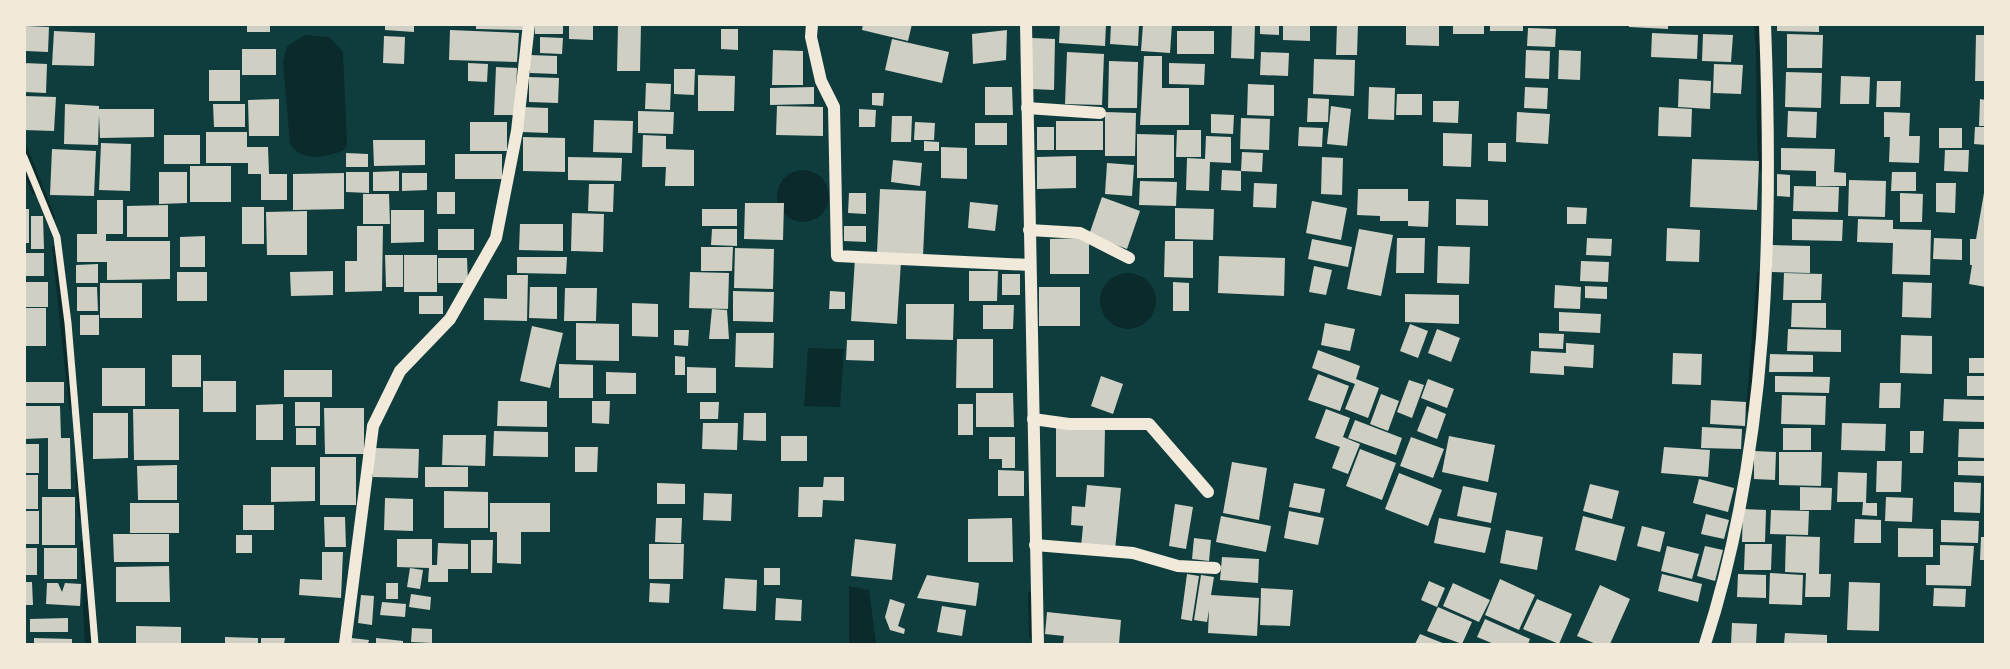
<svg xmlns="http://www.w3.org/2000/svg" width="2010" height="669" viewBox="0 0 2010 669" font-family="Poppins,sans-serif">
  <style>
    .water { fill: #0a2a2b }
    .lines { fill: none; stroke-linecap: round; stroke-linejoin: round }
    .stream { stroke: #0a2a2b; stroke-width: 6 }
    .building { fill: #cfcfc3 }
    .minor { stroke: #f1e9da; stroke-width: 7 }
    .tertiary { stroke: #f1e9da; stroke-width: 12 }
  </style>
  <rect width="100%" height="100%" fill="#0f3d3e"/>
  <g class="water">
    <path d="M305,35L329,37L343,52L347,145L344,150C326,158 302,162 290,144L283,62L287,46Z"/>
    <circle cx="803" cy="196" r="26"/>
    <circle cx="1128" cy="301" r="28"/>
    <path d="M808,348L844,349L840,407L804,406Z"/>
    <path d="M849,586L869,590L876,644H849Z"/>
  </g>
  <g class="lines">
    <g class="stream">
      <path d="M1757,24C1762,73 1757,121 1762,169"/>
      <path d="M24,147L52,217"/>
      <path d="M24,168L35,192"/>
      <path d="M55,248L72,407"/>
      <path d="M1749,410L1760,274"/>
      <path d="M78,474L81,515"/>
      <path d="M83,544L88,644"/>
      <path d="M1031,595L1032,636"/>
    </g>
  </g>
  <g class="building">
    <rect x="247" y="24" width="23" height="8"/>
    <path d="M385,24H414V32L385,30Z"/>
    <path d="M476,24H525L524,30L476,29Z"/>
    <rect x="535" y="24" width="28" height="10"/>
    <path d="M569,24H593V40L569,39Z"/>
    <path d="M618,24H641L640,71H617Z"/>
    <path d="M863,24H912L908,41L862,30Z"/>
    <path d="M1060,24H1106L1105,46L1059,43Z"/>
    <path d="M1111,24H1139L1138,46L1110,44Z"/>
    <path d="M1143,24H1172L1170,53L1141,51Z"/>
    <path d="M1232,24H1255L1254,59L1231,58Z"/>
    <path d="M1260,24H1279V35L1260,34Z"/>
    <path d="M1283,24H1310V41L1283,40Z"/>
    <path d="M1337,24H1358L1357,55H1336Z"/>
    <path d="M1406,24H1439V46L1406,45Z"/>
    <rect x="1453" y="24" width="31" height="10"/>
    <rect x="1490" y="24" width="33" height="7"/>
    <path d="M1629,24H1668V29L1629,27Z"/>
    <path d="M1777,24H1819V32L1777,31Z"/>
    <path d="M26,26L49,27L48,52L26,51Z"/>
    <path d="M1528,28L1556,29L1555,47L1527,46Z"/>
    <path d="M721,29H738V50L721,49Z"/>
    <path d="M450,30L519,33L517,62L449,60Z"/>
    <path d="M1007,30L1006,60L973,64L972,34Z"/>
    <path d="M54,31L95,33L94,66L52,65Z"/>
    <rect x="1177" y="31" width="37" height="23"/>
    <path d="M1652,33L1698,35L1697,59L1651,57Z"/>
    <path d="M1703,34L1733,35L1731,62L1702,61Z"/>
    <path d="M1787,34L1823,35L1822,68H1787Z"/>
    <path d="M1976,35H1986V81H1975Z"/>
    <path d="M384,36L405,37L404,64L383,63Z"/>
    <path d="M540,37L563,38L562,54L540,53Z"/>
    <path d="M1032,38L1055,39L1054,90L1031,89Z"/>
    <path d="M892,39L949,52L942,83L885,70Z"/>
    <rect x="242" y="49" width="34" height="26"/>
    <path d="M773,50L803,51V85H772Z"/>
    <path d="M1526,50L1550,51L1549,79L1525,78Z"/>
    <path d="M1559,50L1581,51L1580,80L1558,79Z"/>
    <path d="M1067,52L1104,54L1102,105L1065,104Z"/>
    <path d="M1261,52L1289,53L1288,76L1260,75Z"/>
    <path d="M530,55L557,56V74L530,73Z"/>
    <path d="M1144,56H1162V88H1189V125H1140Z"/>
    <path d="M1314,59L1355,60L1354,96L1313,94Z"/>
    <path d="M1109,61L1138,62L1137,108H1108Z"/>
    <path d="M24,63L47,64L46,93L24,92Z"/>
    <path d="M468,63L488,64L487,82L468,81Z"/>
    <path d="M1169,63L1205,64L1204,85L1169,84Z"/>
    <path d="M1714,64L1743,65L1741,94L1713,93Z"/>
    <path d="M496,67L517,68L515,115H494Z"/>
    <path d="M674,69H695L694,95L674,94Z"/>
    <rect x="209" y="70" width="31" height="31"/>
    <path d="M1786,72L1822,73L1821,108L1785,107Z"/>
    <path d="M698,75L735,76L734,111H698Z"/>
    <path d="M1841,76L1870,77L1869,104H1840Z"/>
    <path d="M529,77L559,78L558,103L529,102Z"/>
    <path d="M1679,79L1711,81L1710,109L1678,107Z"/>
    <path d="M1877,81H1901L1900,107H1876Z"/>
    <path d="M646,83L671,84L670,110L645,109Z"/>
    <path d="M1248,84L1274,85V116L1247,115Z"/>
    <path d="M814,87V104L770,105V88Z"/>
    <path d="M985,87H1012L1013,115H985Z"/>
    <path d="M1369,87L1395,88L1394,120L1368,119Z"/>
    <path d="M1525,87L1548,88L1547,109L1524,108Z"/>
    <path d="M872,93H884L883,106L872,105Z"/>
    <path d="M1397,94H1422V115H1396Z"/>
    <path d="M24,96L56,97L54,131L24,130Z"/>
    <path d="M1308,98L1329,99L1328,122H1307Z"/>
    <path d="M279,99V136H249L248,100Z"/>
    <path d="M1980,99L1986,100V126H1979Z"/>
    <path d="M1433,101H1459L1458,123L1433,122Z"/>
    <path d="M65,104L99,106V109H154V137L100,138L99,115L98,145L64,144Z"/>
    <path d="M213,104H245V127H214Z"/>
    <path d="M777,106L823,107V136L776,135Z"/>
    <path d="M1331,106L1351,109L1347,146L1327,144Z"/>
    <path d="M522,107L548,108V133L521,132Z"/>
    <path d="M1659,107L1692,109L1691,137L1658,136Z"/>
    <path d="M859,109L876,110L875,127H859Z"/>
    <path d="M638,111L674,112L673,134L638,133Z"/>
    <path d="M1788,111L1817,112L1816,138L1787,137Z"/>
    <path d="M1105,112L1136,113L1135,156H1105Z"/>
    <path d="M1517,112L1550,114L1548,144L1516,142Z"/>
    <path d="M1884,112L1910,113L1909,136H1920L1919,163L1889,162L1890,137H1884Z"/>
    <path d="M1211,114L1234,115L1233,134L1211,133Z"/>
    <path d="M892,116H912L911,142H891Z"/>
    <path d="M1241,118L1270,119L1269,150L1240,149Z"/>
    <path d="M594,120L633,121L632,153L593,152Z"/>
    <rect x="1056" y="121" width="47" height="29"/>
    <rect x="470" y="122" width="37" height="29"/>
    <path d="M915,122L935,123L934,140H914Z"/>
    <rect x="975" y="123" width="32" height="22"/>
    <rect x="1037" y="127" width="17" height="23"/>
    <path d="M1299,127L1323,128L1322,147L1298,146Z"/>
    <path d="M1975,127H1986V145L1974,144Z"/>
    <rect x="1939" y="128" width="23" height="20"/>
    <path d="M1177,130H1201V157H1176Z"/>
    <path d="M206,132H247V147H268L269,174H287V200H261V174H248V163H206Z"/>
    <path d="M1443,133L1472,134L1471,167L1443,166Z"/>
    <path d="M1137,134L1174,135V178H1137Z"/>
    <rect x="164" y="135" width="36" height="29"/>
    <path d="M643,135L666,136V149L694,150V186H665L666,167H642Z"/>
    <path d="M1206,136L1231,137V163L1210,162L1209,191L1186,190L1187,158L1205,159Z"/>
    <path d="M523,137L565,138V172L523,171Z"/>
    <path d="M373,140H425V165L374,166Z"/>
    <path d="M924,141L939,142V151H924Z"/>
    <path d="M101,143L131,144L130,191L99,190Z"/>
    <path d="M1488,143H1506V162L1488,161Z"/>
    <path d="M941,147L967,148V179L941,178Z"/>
    <path d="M1781,148L1835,149L1834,172L1846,173V186H1816V171L1781,170Z"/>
    <path d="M52,149L96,151L94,196L50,195Z"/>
    <path d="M1945,150H1969L1968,172L1944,171Z"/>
    <path d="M1242,152L1263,153L1262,172L1241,171V191L1221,190L1222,170L1241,171Z"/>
    <path d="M346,153L368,154V167H346Z"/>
    <rect x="455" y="154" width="47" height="25"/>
    <path d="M1076,156V188L1037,189V157Z"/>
    <path d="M568,157L622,158L621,181L568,180Z"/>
    <path d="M1322,157L1343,158L1342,195L1321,194Z"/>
    <path d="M1692,159L1759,161L1757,210L1690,207Z"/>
    <path d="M893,160L922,163L920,186L891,182Z"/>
    <path d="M1107,163L1134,165L1132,196L1105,194Z"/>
    <rect x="190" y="166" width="41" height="36"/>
    <path d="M399,171V191H373V172Z"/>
    <path d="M159,172H187V203L159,204Z"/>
    <path d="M346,172H369V193L346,192Z"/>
    <path d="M1892,172H1916V191H1891Z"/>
    <path d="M344,173V209L293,210V174Z"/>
    <path d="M402,173H427V190L402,191Z"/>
    <path d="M1777,174L1790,175V197L1777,196Z"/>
    <path d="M1849,180L1886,181L1885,217L1848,216Z"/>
    <path d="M1140,181L1177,182L1176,206L1139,205Z"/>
    <path d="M1254,183L1277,184L1276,208L1253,207Z"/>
    <path d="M1936,183H1956L1955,213L1936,212Z"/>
    <path d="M589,184H614L613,212L588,211Z"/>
    <path d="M1794,186L1839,187L1838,212L1793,211Z"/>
    <path d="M880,189L926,191L923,256L877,253Z"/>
    <path d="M1358,189H1408V201H1429L1428,227L1408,226V221H1380V216L1357,215Z"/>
    <rect x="437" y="192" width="18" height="22"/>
    <path d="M849,193H866V214L848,213Z"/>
    <path d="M1900,193L1923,194L1922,222H1900Z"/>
    <path d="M1984,193H1986V287L1969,284L1972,265H1970V239H1976Z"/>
    <path d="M363,194H389L390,224H363Z"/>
    <path d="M1102,197L1140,211L1127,249L1089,235Z"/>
    <path d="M1456,199L1488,200V226L1456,225Z"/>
    <path d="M97,200H123V234H106V241H170V279L107,280V262H77V234H97Z"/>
    <path d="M1312,201L1347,208L1341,240L1306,233Z"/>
    <path d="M970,202L998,205L995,231L968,228Z"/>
    <path d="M745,203H784L783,240L744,239Z"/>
    <path d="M168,205V237H127V206Z"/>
    <rect x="242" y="207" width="22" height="37"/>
    <path d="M1567,207L1587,208L1586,224H1567Z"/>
    <path d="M1175,208L1214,209L1213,240L1175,239Z"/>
    <rect x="24" y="209" width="5" height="34"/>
    <rect x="702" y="209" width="35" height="17"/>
    <path d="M391,210H424V242L391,243Z"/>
    <path d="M307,211V255H267L266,212Z"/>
    <path d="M572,213L604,214L603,252L571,251Z"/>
    <path d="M31,216H43L44,249H31Z"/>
    <path d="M1792,219L1843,220L1842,241L1792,240Z"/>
    <path d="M1858,219L1893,220V229L1931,230L1930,275L1892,274L1893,243L1857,242Z"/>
    <path d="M520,224H563V251L519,250Z"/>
    <path d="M357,226H383L382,291L345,292V261H357Z"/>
    <path d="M844,226H866V242L844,241Z"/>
    <path d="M1667,228L1700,230L1699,262L1666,261Z"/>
    <rect x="438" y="229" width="36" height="21"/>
    <path d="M712,229H737V246L711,245Z"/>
    <path d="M1359,229L1393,235L1381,296L1347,289Z"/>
    <path d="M205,236V267H180V237Z"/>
    <path d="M1089,238V274H1050V239Z"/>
    <path d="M1397,238H1425L1424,273H1396Z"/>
    <path d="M1587,238L1612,239L1611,256L1586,255Z"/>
    <path d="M1934,238L1962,239V260L1933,259Z"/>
    <path d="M1312,239L1352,247L1348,267L1308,259Z"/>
    <path d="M1165,241H1193V278L1164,277Z"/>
    <path d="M1772,245L1810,246V273L1772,272Z"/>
    <path d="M1438,246L1470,247L1469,284L1437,283Z"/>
    <path d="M701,247H733L732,271H701Z"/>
    <path d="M735,248L774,249L773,289L734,288Z"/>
    <rect x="24" y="253" width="20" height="23"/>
    <path d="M385,255H403V287H386Z"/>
    <rect x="404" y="255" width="33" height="37"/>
    <path d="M1219,256L1285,258L1284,296L1218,293Z"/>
    <path d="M517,257H567L566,274L517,273Z"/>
    <path d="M438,258H467L468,283H438Z"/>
    <path d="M855,258L901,261L897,324L851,321Z"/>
    <path d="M1581,261L1609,262L1608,282L1580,281Z"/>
    <path d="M98,264V283H76V265Z"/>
    <path d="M1314,266L1332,270L1326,295L1309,292Z"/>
    <path d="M333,271V295L291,296L290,272Z"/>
    <path d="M969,271H998L997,301H969Z"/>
    <rect x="177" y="272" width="30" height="29"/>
    <path d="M690,272L729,273L728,309L689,308Z"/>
    <path d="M1784,273L1822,274L1821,300H1783Z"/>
    <rect x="1002" y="274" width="18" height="21"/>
    <path d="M507,275H528L527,321L484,320V298L507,299Z"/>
    <rect x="24" y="282" width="24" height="25"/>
    <path d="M1173,282L1189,283V311H1173Z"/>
    <path d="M1903,282L1932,283L1931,318L1902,317Z"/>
    <rect x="100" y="283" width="42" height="35"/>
    <path d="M1555,285L1581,287L1580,309L1554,308Z"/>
    <path d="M1585,286L1607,287V299L1585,298Z"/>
    <path d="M77,287H97L98,311H77Z"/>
    <path d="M530,287H557V319L529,318Z"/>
    <rect x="1039" y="287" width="41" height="39"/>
    <path d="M565,288H597L596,321H564Z"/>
    <path d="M733,291L774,292L773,322L733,321Z"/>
    <path d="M830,291L845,292V309H829Z"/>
    <path d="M1405,294L1459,295V324L1405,322Z"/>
    <rect x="419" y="296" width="24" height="18"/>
    <path d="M632,303L658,304V337L632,336Z"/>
    <path d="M1792,303H1826V328L1791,327Z"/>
    <path d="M906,304H954L953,340L906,339Z"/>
    <path d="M983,305H1014L1013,329H983Z"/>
    <rect x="24" y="308" width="22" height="38"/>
    <path d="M712,309L727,310L729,339H709Z"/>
    <path d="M1559,312L1601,314L1600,333L1559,331Z"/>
    <rect x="80" y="315" width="19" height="20"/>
    <path d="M576,323L619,324V361L576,360Z"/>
    <path d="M1325,323L1355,329L1350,351L1321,345Z"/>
    <path d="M1410,324L1428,331L1418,358L1400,351Z"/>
    <path d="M532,326L563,333L550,388L520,381Z"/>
    <path d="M1437,329L1460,338L1451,362L1428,353Z"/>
    <path d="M1788,329L1841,330V352L1787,351Z"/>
    <path d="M674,330H689L688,346L674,345Z"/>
    <path d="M736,333H774L773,368L735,367Z"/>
    <path d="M1539,333L1564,334L1563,349L1539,348Z"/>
    <path d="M1901,335L1932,336V374L1900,373Z"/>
    <path d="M957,339H993V388H956Z"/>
    <path d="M847,340H874V361L846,360Z"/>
    <path d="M1566,343L1594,345L1593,368L1564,366V375L1530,373L1531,351L1566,353Z"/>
    <path d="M1318,350L1360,366L1356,379L1379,388L1368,418L1345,409L1355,384L1312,368Z"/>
    <path d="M1673,353L1702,354L1701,385L1672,384Z"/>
    <path d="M1770,354L1813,355V372H1769Z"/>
    <rect x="172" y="355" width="29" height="32"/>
    <path d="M675,356L685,357V375H675Z"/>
    <rect x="1969" y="358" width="17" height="15"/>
    <path d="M559,364L593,365V398H559Z"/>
    <path d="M687,367L716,368V393H687Z"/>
    <rect x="102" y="368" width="43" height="38"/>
    <rect x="284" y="370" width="48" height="27"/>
    <path d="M606,372L636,373V394H606Z"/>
    <path d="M1318,374L1349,386L1340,411L1308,400Z"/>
    <path d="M1101,376L1123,384L1113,414L1091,406Z"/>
    <path d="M1775,376L1830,377L1829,393L1775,392Z"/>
    <rect x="1967" y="376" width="19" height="20"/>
    <path d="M1428,379L1454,389L1447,408L1421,398Z"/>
    <path d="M1409,380L1424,385L1412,418L1397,412Z"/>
    <rect x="203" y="381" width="33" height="31"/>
    <rect x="24" y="382" width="40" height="21"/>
    <path d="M1880,383H1901L1900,408H1879Z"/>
    <path d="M976,393H1013L1014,427H976Z"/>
    <path d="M1381,394L1399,401L1388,431L1370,424Z"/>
    <path d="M1782,395L1826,396L1825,425L1781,424Z"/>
    <path d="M1944,399L1985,400L1984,422L1943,421Z"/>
    <path d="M1711,400L1746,402L1745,426L1710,424Z"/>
    <path d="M498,401H547V427L497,426Z"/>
    <path d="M592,401H610L609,424L592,423Z"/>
    <rect x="295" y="402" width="25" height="24"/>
    <path d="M700,402H719L718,419H700Z"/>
    <path d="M283,404V440H256V405Z"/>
    <rect x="958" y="404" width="15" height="31"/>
    <path d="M24,406H60L61,438H70L71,489H48V438L24,439Z"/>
    <path d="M1427,406L1446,414L1437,439L1417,431Z"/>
    <path d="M324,408H364V454H325Z"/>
    <path d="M133,409H179V460H134Z"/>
    <path d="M1326,409L1350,418L1343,437L1360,444L1348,474L1332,468L1340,447L1315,438Z"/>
    <path d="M93,413H128V458L93,459Z"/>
    <path d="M744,413H766V441L743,440Z"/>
    <path d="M1355,420L1402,438L1396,455L1348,438Z"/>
    <path d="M703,423H738L737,450L702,449Z"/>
    <path d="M1842,423L1886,424L1885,451L1841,450Z"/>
    <path d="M1702,427L1742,429L1741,449L1701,448Z"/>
    <rect x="296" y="428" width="20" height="17"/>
    <path d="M1056,428L1105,429L1104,477H1056Z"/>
    <rect x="1783" y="428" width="28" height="22"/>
    <path d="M1959,429H1986L1985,458L1958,457Z"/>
    <path d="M494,431L548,432V457L493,456Z"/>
    <path d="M1910,431H1924L1923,453H1910Z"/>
    <path d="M443,435H486L485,466L442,465Z"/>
    <rect x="781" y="436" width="26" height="25"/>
    <path d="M1449,436L1495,445L1488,482L1442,472Z"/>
    <path d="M989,437H1015V468H1002V459H989Z"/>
    <path d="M1411,437L1444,449L1433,478L1400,466Z"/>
    <rect x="24" y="444" width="15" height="29"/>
    <path d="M575,447H598L597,472H575Z"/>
    <path d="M1664,447L1710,450L1708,477L1661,473Z"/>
    <path d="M373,448L419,449L418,478L373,477Z"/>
    <path d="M1360,449L1396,463L1382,500L1346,486Z"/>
    <path d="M1754,451L1776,452L1775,480L1754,479Z"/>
    <path d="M1779,452H1822L1821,486L1779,485Z"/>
    <rect x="320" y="457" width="36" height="48"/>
    <path d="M1877,461H1902L1901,492H1876Z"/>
    <path d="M1958,461H1986V476L1958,475Z"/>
    <path d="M1232,462L1267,468L1259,520L1223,513Z"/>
    <path d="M177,465V500H138L137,466Z"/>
    <path d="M271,467H315V501L271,502Z"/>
    <rect x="425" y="467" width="43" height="20"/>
    <path d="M998,470L1024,471V496H998Z"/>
    <path d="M1838,472L1867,473L1866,503H1877V516L1862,515L1863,502H1837Z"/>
    <path d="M1399,473L1442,490L1428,526L1385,509Z"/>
    <rect x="24" y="475" width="14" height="34"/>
    <path d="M824,477H844V501L823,500L822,517H798L799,487H823Z"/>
    <path d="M1699,479L1734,488L1728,512L1693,503Z"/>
    <path d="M1954,482L1981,483L1980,513L1954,512Z"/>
    <path d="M657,483L685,484V504H657Z"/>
    <path d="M1294,483L1325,489L1320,513L1289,507Z"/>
    <path d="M1590,484L1619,491L1612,519L1583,511Z"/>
    <path d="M1087,485L1121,488L1115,550L1081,547L1083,526L1071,525L1072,506L1085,507Z"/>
    <path d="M1463,486L1497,493L1491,523L1457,516Z"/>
    <path d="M1800,487L1832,488L1831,510H1800Z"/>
    <path d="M444,491L488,492V528H444Z"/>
    <path d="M704,493L732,494L731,521L703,520Z"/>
    <rect x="42" y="497" width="33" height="48"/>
    <path d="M1886,497L1913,498L1912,522L1885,521Z"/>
    <path d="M385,498L413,499V531L384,530Z"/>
    <rect x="130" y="503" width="49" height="30"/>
    <path d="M490,503H550V532H521V564L497,563V532H490Z"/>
    <path d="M1175,504L1193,507L1186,549L1169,546Z"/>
    <rect x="243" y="505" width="31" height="25"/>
    <path d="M1743,509L1766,510L1765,542H1742Z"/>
    <path d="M1771,510L1809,511L1808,535L1770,534Z"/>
    <rect x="24" y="511" width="15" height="33"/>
    <path d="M1289,511L1324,518L1318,545L1284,538Z"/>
    <path d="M1706,514L1729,520L1724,539L1701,534Z"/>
    <path d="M1221,516L1271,526L1266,552L1216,542Z"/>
    <path d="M1583,516L1625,527L1616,561L1575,550Z"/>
    <path d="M324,517H345L346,547H325Z"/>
    <path d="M656,518H682L681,543L655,542Z"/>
    <path d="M1012,518L1013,562H968V519Z"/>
    <path d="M1439,518L1491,528L1485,553L1434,543Z"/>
    <path d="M1855,519L1881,520V543H1854Z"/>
    <path d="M1941,520L1979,521L1978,543L1941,542Z"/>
    <path d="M1642,526L1665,532L1660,552L1637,546Z"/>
    <path d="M1898,528L1933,529V557H1898Z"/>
    <path d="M1506,530L1543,537L1537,570L1500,563Z"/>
    <path d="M113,534H169V562H114Z"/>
    <rect x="236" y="535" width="16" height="18"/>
    <path d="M1786,536L1820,537L1819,574H1831L1830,597H1805L1806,573L1785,572Z"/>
    <path d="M1981,537H1986V560H1980Z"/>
    <path d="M1194,538L1211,540L1209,561L1192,559Z"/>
    <path d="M397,539H432V565H437L438,543L468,544V569H448V582H428L429,568L397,567Z"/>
    <path d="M855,539L896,544L892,580L851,576Z"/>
    <path d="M471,540H493L492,573H471Z"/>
    <path d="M649,544H684L683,579H649Z"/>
    <path d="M1745,544H1772L1771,570H1744Z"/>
    <path d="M1940,545L1974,546L1971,586L1926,585V565H1940Z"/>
    <path d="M1667,546L1699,554L1692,579L1661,571Z"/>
    <path d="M1705,546L1723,550L1715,581L1697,576Z"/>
    <rect x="24" y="548" width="13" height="27"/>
    <rect x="44" y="548" width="33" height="31"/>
    <path d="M322,552H343L341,598L299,595L300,579L322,580Z"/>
    <path d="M1222,557L1259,559L1258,583L1220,580Z"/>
    <path d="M169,566L170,602H116V567Z"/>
    <path d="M410,568L423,570L420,589L407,587Z"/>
    <rect x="764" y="568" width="16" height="17"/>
    <path d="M1770,573L1803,575L1802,605L1769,604Z"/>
    <path d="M1187,574L1199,576L1192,621L1181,619Z"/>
    <path d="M1662,574L1702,584L1698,602L1658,591Z"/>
    <path d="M1738,574L1766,575V598L1737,597Z"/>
    <path d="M927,575L979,583L976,606L917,598Z"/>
    <path d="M1201,575L1214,577L1211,595L1259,598L1257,636L1208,633L1209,610L1207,622L1194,620Z"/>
    <path d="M725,578L757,580L756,611L723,609Z"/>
    <path d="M1500,579L1535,595L1519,630L1485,615Z"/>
    <path d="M1429,581L1445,588L1437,607L1421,600Z"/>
    <path d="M24,582H32L33,605H24Z"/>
    <path d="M1849,582L1880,583L1879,631L1847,630Z"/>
    <path d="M47,583H58L62,592L65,583L81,584L80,606L46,604Z"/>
    <rect x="386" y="583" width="12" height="16"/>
    <path d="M650,583L670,584L669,603L649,602Z"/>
    <path d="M1453,583L1490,600L1479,622L1443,606Z"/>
    <path d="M1600,585L1630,599L1610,644H1596L1577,636Z"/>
    <path d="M1261,588L1293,590L1290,626L1260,625Z"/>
    <path d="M1934,588L1966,589L1965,607L1933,606Z"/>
    <path d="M411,594L431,597L430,610L409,607Z"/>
    <path d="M361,595L374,596L372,625L358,623Z"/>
    <path d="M776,598L802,600L801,621L775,620Z"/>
    <path d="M890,599L905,604L898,626L905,629L904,634L890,630L885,617Z"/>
    <path d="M1537,599L1572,614L1559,644L1523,629Z"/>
    <path d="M382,602L406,604L405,617L380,615Z"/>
    <path d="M942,606L966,610L962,636L937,632Z"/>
    <path d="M1438,607L1472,622L1462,644L1427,631Z"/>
    <path d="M1047,612L1121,620L1119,644H1063L1064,636L1045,634Z"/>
    <path d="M68,618V632H30V619Z"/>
    <path d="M1485,619L1530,639L1528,644H1494L1477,637Z"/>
    <path d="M1732,623L1757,624L1756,644H1731Z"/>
    <path d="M136,626L181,627V644H136Z"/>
    <path d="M412,628L432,629V643L411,642Z"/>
    <path d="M1785,633L1827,635V644H1784Z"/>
    <path d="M1420,634L1445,644H1415Z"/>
    <path d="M225,637L258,638V644H225Z"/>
    <path d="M34,638L72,639V644H34Z"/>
    <path d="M261,638H285L284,644H261Z"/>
    <path d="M351,638L369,640L368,644H350Z"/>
    <path d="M376,638L403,641V644H376Z"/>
  </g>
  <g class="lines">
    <path class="minor" d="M24,157L57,237L68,323L95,644"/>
    <g class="tertiary">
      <path d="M812,24L811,37L821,81L834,107L837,256L1030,265"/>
      <path d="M1026,24L1038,644"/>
      <path d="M1027,108L1100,113"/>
      <path d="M1029,230L1080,233L1129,258"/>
      <path d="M1033,419L1069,424H1149L1208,492"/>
      <path d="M1035,545L1133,553L1178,566L1215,568"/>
      <path d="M345,644L373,426L400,371L450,319L496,238L517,131L529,24"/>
      <path d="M1705,644C1769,447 1773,230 1765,24"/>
    </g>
  </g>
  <rect width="2010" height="669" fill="none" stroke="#f1e9da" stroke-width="52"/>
</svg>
